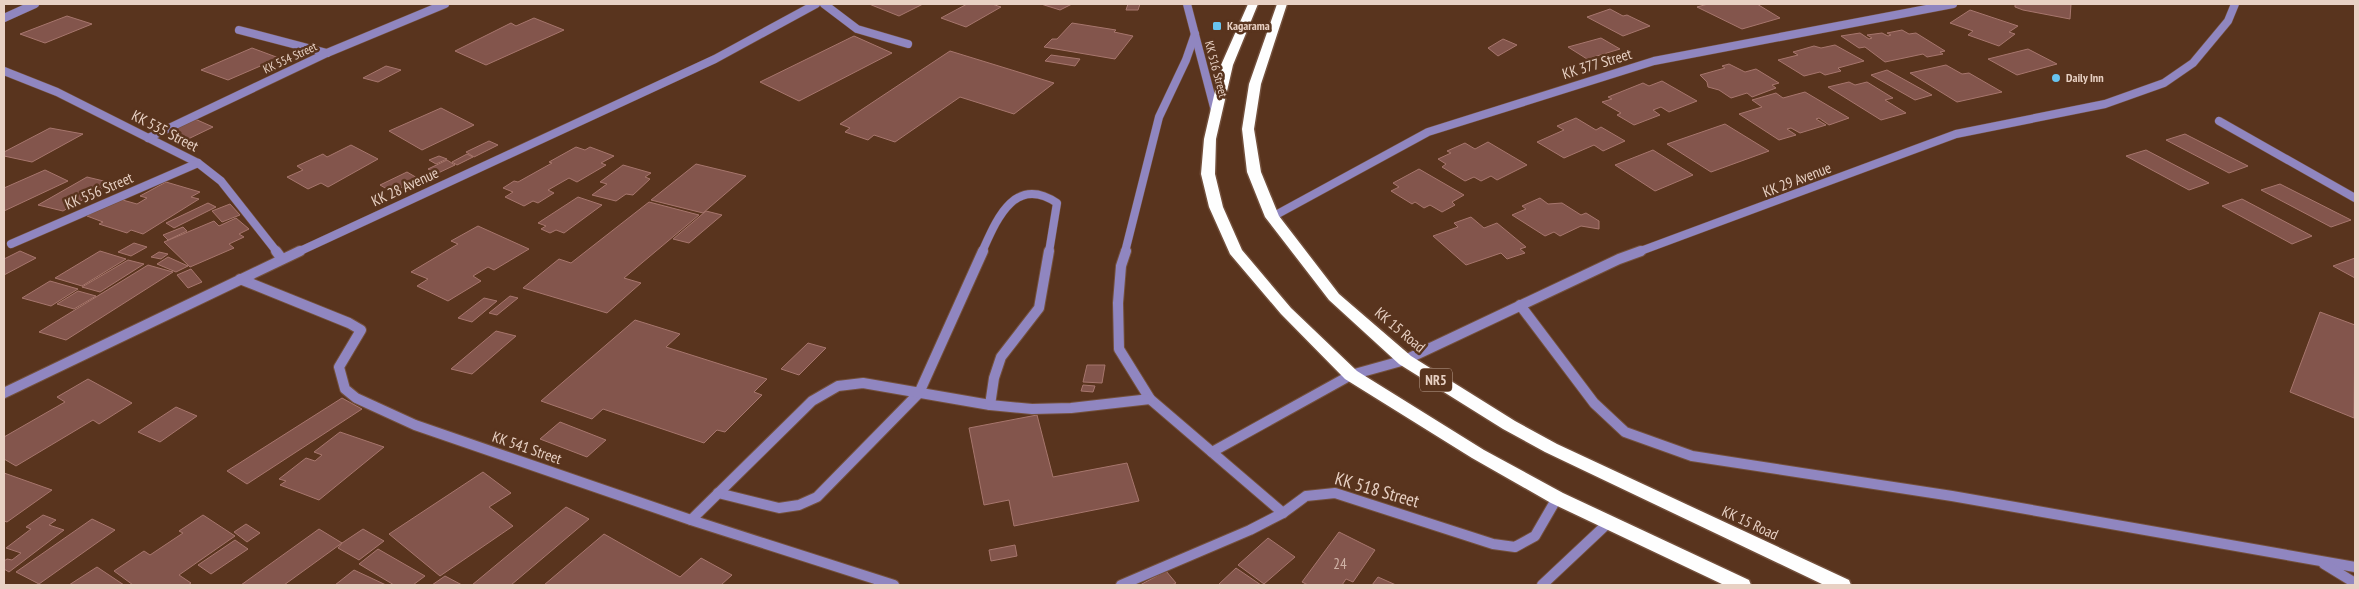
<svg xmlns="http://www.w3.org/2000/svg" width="2359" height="589" viewBox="0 0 2359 589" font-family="'PT Sans Narrow',sans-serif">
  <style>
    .building { fill: #83554c; stroke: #a7766d }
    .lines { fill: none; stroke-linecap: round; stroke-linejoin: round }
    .minor-far1-casing { stroke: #73503c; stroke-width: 9 }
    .minor-casing { stroke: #73503c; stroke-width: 12 }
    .highway-casing { stroke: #73503c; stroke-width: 3 }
    .minor-far1 { stroke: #9086c0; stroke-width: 8 }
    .minor { stroke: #9086c0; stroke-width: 10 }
    .highway { fill: #fefefe; fill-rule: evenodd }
    .poi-dot { fill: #68c4f0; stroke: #59341e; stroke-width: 2 }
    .labels { text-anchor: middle; stroke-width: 5; stroke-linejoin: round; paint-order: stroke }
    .far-poi-label { font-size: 12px; font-weight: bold; fill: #e8d1c4; stroke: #59341e; text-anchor: start }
    .far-street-label { font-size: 12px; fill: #e8d1c4; stroke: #59341e }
    .shield { fill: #59341e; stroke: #bda292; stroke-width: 1 }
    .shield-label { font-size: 14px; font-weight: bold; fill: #e8d1c4 }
    .street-label { font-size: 15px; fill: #e8d1c4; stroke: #59341e }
    .near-number-label { font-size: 15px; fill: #cfb2a6 }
    .near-street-label { font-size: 18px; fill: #e8d1c4; stroke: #59341e }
  </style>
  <rect width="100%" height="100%" fill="#59341e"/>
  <g class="building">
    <path d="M869,4H923L899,16Z"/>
    <path d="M967,4H992L1001,7L966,27L941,18Z"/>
    <path d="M1041,4H1072L1060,10Z"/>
    <path d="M1128,4H1140L1138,10H1126Z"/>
    <path d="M1708,4H1757L1780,18L1742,29L1697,7Z"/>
    <path d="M2015,4H2071L2070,19L2023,10L2015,7Z"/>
    <path d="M1610,9L1623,16L1627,15L1650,26L1623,36L1587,17Z"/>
    <path d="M1970,10L2018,26L2009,32L2015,34L1999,46L1968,35L1973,31L1950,23Z"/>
    <path d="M67,16L92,24L45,43L20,34Z"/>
    <path d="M534,18L564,30L486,65L455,51L511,23L516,26Z"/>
    <path d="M1072,23L1116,30L1114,32L1133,36L1115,59L1044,47L1052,39H1057Z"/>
    <path d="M1902,30L1909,34L1916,33L1945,51L1940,52L1943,54L1927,57L1923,54L1885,62L1865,47L1859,48L1841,36L1860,33L1869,39L1872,38L1867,35L1882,33L1888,36L1891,35L1887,33Z"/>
    <path d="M854,36L892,53L799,101L760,82Z"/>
    <path d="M1601,38L1620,49L1587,59L1568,47Z"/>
    <path d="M1503,39L1517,45L1498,56L1488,48Z"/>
    <path d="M1835,45L1864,61L1838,68L1841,71L1825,75L1820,72L1804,76L1778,60L1798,55L1793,52L1814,46L1821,48Z"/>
    <path d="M252,48L279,58L228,80L201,70Z"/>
    <path d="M2028,49L2057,64L2017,75L1988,59Z"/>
    <path d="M950,51L1054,83L1014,114L960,97L895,142L874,135L868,140L845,132L850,128L840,124Z"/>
    <path d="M1051,55L1080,59L1075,66L1045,61Z"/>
    <path d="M1729,64L1745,72L1756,69L1779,83L1772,85L1776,88L1752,97L1747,93L1731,98L1719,90L1708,87L1707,82L1700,75L1725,68L1722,66Z"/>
    <path d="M1946,65L1962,74L1969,73L2002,92L1957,102L1910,73Z"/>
    <path d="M386,66L401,70L378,82L363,78Z"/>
    <path d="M1887,70L1932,95L1915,100L1871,75Z"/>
    <path d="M1662,81L1697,101L1669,112L1661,107L1653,110L1660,115L1634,125L1617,115L1621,113L1602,102L1612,99L1608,97L1643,83L1649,86Z"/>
    <path d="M1849,82L1855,85L1867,82L1893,98L1885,100L1906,113L1881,120L1828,87Z"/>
    <path d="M1805,92L1849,118L1829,125L1819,118L1816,119L1826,125L1800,133L1791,128L1787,129L1796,135L1779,140L1739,114L1762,107L1752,100L1776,93L1783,98Z"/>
    <path d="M441,108L474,125L422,150L389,131Z"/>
    <path d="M1576,118L1596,130L1601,127L1625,141L1603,151L1594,145L1564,158L1537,142L1564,130L1557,126Z"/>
    <path d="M195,119L213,127L186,140L168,131Z"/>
    <path d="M1725,124L1769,151L1711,172L1667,144Z"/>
    <path d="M50,128L83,134L32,162L4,156V152Z"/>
    <path d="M2185,134L2248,166L2229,173L2166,140Z"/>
    <path d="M489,141L498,145L474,157L466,152Z"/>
    <path d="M1488,142L1527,165L1497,180L1491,176L1481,181L1474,177L1465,181L1442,167L1446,164L1438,159L1451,153L1447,151L1465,143L1475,149Z"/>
    <path d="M351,145L378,159L328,187L321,183L308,189L287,177L303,170L297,166L323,154L327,157Z"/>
    <path d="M576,147L585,150L590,147L614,156L601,163L606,165L577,182L569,178L548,190L554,193L538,203L533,201L524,206L505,197L513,192L503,188L514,181L518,182L552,163L549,162Z"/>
    <path d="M1653,150L1693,175L1655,191L1615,165Z"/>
    <path d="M2146,150L2209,183L2189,190L2126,156Z"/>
    <path d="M467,154L473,157L457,165L452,162Z"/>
    <path d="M439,156L447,159L436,164L429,160Z"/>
    <path d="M447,160L455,165L436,174L428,169Z"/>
    <path d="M696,164L746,176L703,213L651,200Z"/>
    <path d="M623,165L651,173L645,177L650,179L633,195L626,194L616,201L592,195L607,184L600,182Z"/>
    <path d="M1419,169L1464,195L1452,202L1455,205L1442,212L1430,205L1424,208L1415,202L1412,204L1391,191L1399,187L1393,183Z"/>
    <path d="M45,170L68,181L4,211V188Z"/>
    <path d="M407,172L419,179L392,192L380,185Z"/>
    <path d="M87,177L112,183L63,211L38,205Z"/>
    <path d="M166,182L200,192L191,197L199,199L143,234L131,230L127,233L99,224L103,222L87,216L119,199L137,204L147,198L140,196Z"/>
    <path d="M2280,184L2351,220L2331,227L2261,190Z"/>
    <path d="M578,197L602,205L564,233L556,230L550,233L541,229L546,226L538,223Z"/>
    <path d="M1540,198L1548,204L1562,203L1581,215L1586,213L1599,221V229L1581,226L1560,236L1554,232L1545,236L1512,215L1526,209L1522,206Z"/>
    <path d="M2242,199L2312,236L2292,244L2222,206Z"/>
    <path d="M649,202L699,215L624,278L641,283L607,313L523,288L559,259L571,263Z"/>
    <path d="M208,203L216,207L174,228L166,223Z"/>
    <path d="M230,204L240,215L222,222L212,211Z"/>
    <path d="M706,211L722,215L689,243L673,239Z"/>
    <path d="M1471,217L1484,228L1497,223L1526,247L1520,249L1525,253L1507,259L1501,253L1466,265L1433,236L1458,227L1454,223Z"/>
    <path d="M236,218L249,229L239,234L244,237L229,244L234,248L190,267L164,242L214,221L219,226Z"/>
    <path d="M478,226L529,249L494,270L488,267L473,276L481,281L448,301L417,286L428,279L411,272L458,244L451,241Z"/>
    <path d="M183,227L187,231L168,240L163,235Z"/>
    <path d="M134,243L147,247L131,256L118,252Z"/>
    <path d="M20,251L36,258L4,275V259Z"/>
    <path d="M100,251L126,259L82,286L55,278Z"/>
    <path d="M159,252L168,254L161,259L151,257Z"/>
    <path d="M168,257L188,266L176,272L157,264Z"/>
    <path d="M2355,258V278L2333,266Z"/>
    <path d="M128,260L144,264L100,292L82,287Z"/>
    <path d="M148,265L173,272L66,340L39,332Z"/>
    <path d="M191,269L202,282L188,288L177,275Z"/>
    <path d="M50,281L78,289L51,306L22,298Z"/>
    <path d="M78,291L96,296L74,309L57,304Z"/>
    <path d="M510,296L518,298L497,315L489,313Z"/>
    <path d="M484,298L497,301L472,322L458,318Z"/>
    <path d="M2320,312L2355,325L2354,418L2290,392Z"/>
    <path d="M635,320L680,334L666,347L767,379L754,392L762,395L725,432L717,430L704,443L603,409L592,419L541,401Z"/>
    <path d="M496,331L516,336L472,374L451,369Z"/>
    <path d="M808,343L826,348L799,375L781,369Z"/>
    <path d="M1087,365H1105L1102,383L1083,382Z"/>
    <path d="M88,379L132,403L99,424L93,420L16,466L4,459V437L65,402L57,397Z"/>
    <path d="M1083,385L1095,386L1093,392L1081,391Z"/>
    <path d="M342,398L362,409L247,484L227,471Z"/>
    <path d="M176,407L197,416L160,442L138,432Z"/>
    <path d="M1037,415L1053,477L1127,463L1139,501L1014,526L1009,500L984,505L969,428Z"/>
    <path d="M560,422L606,440L587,457L540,439Z"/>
    <path d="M340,432L384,447L319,500L280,485L286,481L279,479L306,458L315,461L322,455L314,452Z"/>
    <path d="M483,472L511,493L489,507L513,526L440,576L389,534Z"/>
    <path d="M4,473L52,490L7,522L4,521Z"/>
    <path d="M566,507L589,519L511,585H472Z"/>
    <path d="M43,515L56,520L49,525L64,530L9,572L4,569V561L7,559L12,560L21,553L6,548L31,529L26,527Z"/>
    <path d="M203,515L235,536L179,575L191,583L188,585H133L114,571L144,551L150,555L183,533L179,531Z"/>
    <path d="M92,519L115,530L39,584L16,572Z"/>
    <path d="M246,524L260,533L247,542L234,532Z"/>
    <path d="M319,529L342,543L284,585H241Z"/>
    <path d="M363,529L384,541L359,560L338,548L342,543Z"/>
    <path d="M1339,532L1375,550L1353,582L1346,579L1342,585H1308L1302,582Z"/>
    <path d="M604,534L680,577L701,558L732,575L721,585H544Z"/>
    <path d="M1268,538L1295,557L1264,584L1238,565Z"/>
    <path d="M235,540L248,549L211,574L198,565Z"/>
    <path d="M1015,545L1017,556L991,561L989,550Z"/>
    <path d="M378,549L425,576L413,585H394L359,564Z"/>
    <path d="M97,567L124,585H69Z"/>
    <path d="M1236,568L1261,585H1218Z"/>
    <path d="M354,570L386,585H335Z"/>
    <path d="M1166,571L1176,583L1172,585H1140Z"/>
    <path d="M445,576L462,585H432Z"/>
    <path d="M1378,577L1396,585H1372Z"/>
  </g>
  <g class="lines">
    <defs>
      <g id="minor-far1">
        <path d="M824,4L857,29L908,44"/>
        <path d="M1187,4L1215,111"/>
        <path d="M4,18L35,4"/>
        <path d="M239,30L327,53"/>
        <path d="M4,71L57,92L198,163L221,181L277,252"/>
        <path d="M2219,121L2355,198"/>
        <path d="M148,138L327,53L445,4"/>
        <path d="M1272,217L1428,132L1654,61L1953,4"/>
        <path d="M11,244L198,163"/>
        <path d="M298,252L715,59L816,4"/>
        <path d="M982,252C996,221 1014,174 1057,203L1049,252"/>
        <path d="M1125,252L1159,117L1186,60L1195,34"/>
        <path d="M1638,252L1956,134L2105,104L2164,83L2193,63L2228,21L2235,4"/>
      </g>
      <g id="minor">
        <path d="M276,251L282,259"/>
        <path d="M1126,251L1121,266L1118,303L1119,349L1150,399L1283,513"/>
        <path d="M240,279L349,323L361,330L339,367L345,389L356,398L415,425L691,520L894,585"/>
        <path d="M1520,305L1594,403L1625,432L1692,456L1952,496L2355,567"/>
        <path d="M4,393L300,251"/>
        <path d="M990,405L994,378L1001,357L1039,308L1049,251"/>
        <path d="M1212,452L1351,375L1405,360L1619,259L1641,251"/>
        <path d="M718,493L779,508L799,505L817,497L919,393L983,251"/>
        <path d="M691,520L812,401L838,386L863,383L990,405L1032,409L1071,408L1150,399"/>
        <path d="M2324,564L2355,583"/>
        <path d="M1121,585L1250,530L1283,513L1306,496L1335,493L1493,544L1515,547L1535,536L1557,498"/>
        <path d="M1542,585L1608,523"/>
      </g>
      <g id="highway">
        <path d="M1248,4H1258L1233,65L1216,139L1215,174L1223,207L1242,250L1291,308L1357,371L1484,450L1563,493L1749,580L1751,585H1724L1551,503L1472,458L1345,379L1281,314L1230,254L1209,207L1201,174L1204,139L1221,65Z"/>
        <path d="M1277,4H1287L1261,84L1254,129L1261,172L1279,216L1339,294L1411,356L1515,421L1557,444L1849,580L1851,585H1824L1545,452L1503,429L1399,364L1329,300L1265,217L1247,172L1242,129L1249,84Z"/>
      </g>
    </defs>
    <use href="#minor-far1" class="minor-far1-casing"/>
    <use href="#minor" class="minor-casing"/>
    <use href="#highway" class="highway-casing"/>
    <use href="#minor-far1" class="minor-far1"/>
    <use href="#minor" class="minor"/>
    <use href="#highway" class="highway"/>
  </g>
  <g class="poi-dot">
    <rect x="1212" y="21" width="10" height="10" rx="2.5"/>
    <circle cx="2056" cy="78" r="5"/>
  </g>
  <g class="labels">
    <g class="far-poi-label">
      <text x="1227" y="30">Kagarama</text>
      <text x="2066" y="82">Daily Inn</text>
    </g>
    <g class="far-street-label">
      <text transform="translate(290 58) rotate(-25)" y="4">KK 554 Street</text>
      <text transform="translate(1216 69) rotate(75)" y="4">KK 516 Street</text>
    </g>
    <rect class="shield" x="1420" y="368.5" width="32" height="23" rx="4"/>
    <g class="shield-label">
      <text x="1436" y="385">NR5</text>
    </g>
    <g class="street-label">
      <text transform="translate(1597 64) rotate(-17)" y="5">KK 377 Street</text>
      <text transform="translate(165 131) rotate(27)" y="5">KK 535 Street</text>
      <text transform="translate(1797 180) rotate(-21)" y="5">KK 29 Avenue</text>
      <text transform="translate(405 187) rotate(-25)" y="5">KK 28 Avenue</text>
      <text transform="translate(99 191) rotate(-23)" y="5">KK 556 Street</text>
      <text transform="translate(1400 330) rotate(40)" y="5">KK 15 Road</text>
      <text transform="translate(527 448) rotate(19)" y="5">KK 541 Street</text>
      <text transform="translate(1750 523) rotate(25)" y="5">KK 15 Road</text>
    </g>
    <g class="near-number-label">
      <text x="1340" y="569">24</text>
    </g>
    <g class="near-street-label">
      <text transform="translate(1377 490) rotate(16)" y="6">KK 518 Street</text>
    </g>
  </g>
  <rect width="2359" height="589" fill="none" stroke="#e8d1c4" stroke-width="10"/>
</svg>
